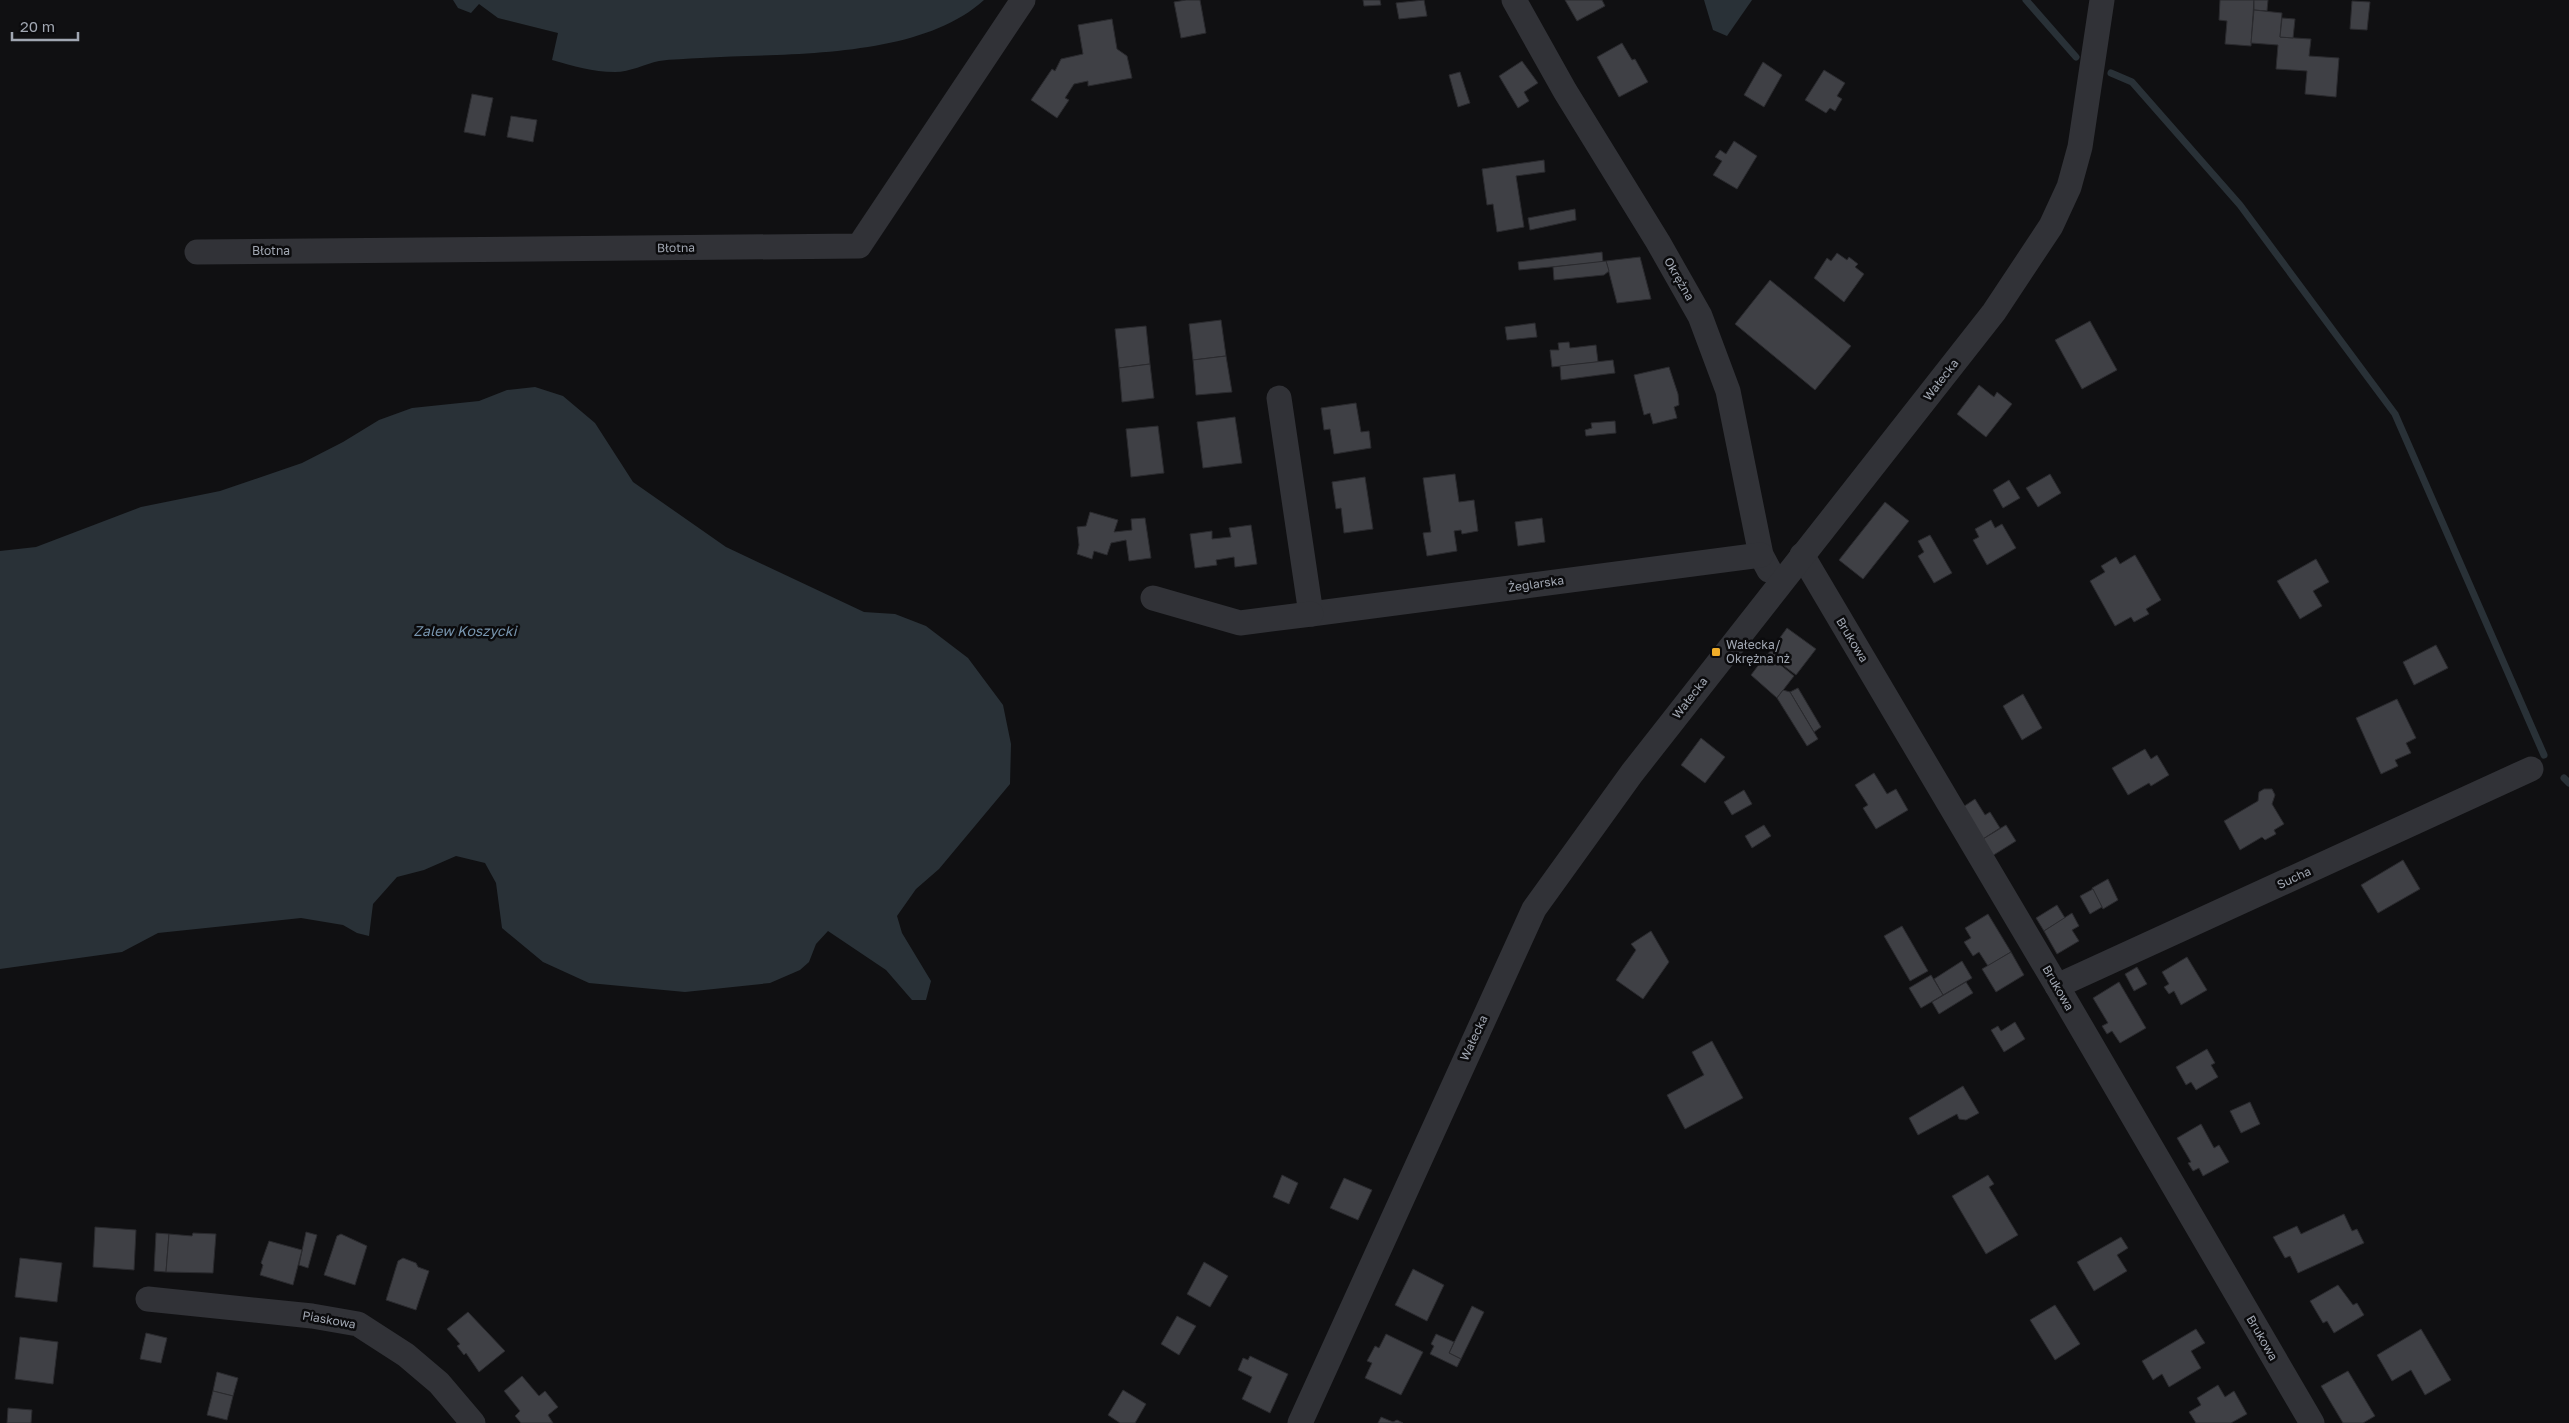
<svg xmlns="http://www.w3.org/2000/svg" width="2569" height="1423" viewBox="0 0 2569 1423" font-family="'Golos Text',sans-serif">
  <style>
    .water { fill: #293137 }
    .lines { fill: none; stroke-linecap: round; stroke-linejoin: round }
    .stream { stroke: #293137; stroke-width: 7 }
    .building { fill: #3f4045; stroke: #2a2a2e }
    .minor { stroke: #313237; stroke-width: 25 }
    .poi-dot { fill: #f0ad29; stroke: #0b0b0d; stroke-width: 2 }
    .labels { text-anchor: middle; stroke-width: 5; stroke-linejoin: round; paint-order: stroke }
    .street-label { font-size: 12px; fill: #a1a7b2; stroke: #0b0b0d }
    .poi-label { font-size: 12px; fill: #a1a7b2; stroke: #0b0b0d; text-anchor: start }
    .water-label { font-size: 14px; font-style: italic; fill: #7895ae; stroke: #0b0b0d }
  </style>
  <rect width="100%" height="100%" fill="#101012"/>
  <g class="water">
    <path d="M453,0H984C918,60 785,53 701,58C687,59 672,59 659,61C645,64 630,72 615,72C592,72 574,66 552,60L558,33L498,18L479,4L471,13L458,8Z"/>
    <path d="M1704,0H1752L1727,36L1713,30Z"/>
    <path d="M535,387L563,396L595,423L633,482L726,547L864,612L895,614L926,626L968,658L1003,705L1011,744L1010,784L939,869L916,889L897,916L902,933L931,981L926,1000H912L886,970L828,931L816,944L809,962L800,970L770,983L685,992L589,983L543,962L502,928L496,883L485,863L456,856L424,870L397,877L373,904L369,936L357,933L343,925L301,918L158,933L122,952L0,969V551L36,547L141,507L220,491L302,463L343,442L379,420L412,408L479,401L507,390Z"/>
  </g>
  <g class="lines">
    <g class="stream">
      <path d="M2026,0L2076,57"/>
      <path d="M2111,73L2132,82L2240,205L2395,414L2544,755"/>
      <path d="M2564,778L2569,783"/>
    </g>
  </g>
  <g class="building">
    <path d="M1186,0H1200L1206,33L1181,38L1174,2Z"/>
    <path d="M1363,0H1380L1381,5L1364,6Z"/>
    <path d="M1424,0L1427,16L1399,19L1396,3Z"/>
    <path d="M1565,0H1602L1605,6L1577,21Z"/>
    <path d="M2220,0H2254L2251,46L2225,44L2227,21L2219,20Z"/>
    <path d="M2254,0H2268L2267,11L2254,10Z"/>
    <path d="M2352,1L2370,2L2367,30L2350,29Z"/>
    <path d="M2254,10L2282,13L2280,37L2311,39L2309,56L2339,58L2336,97L2305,94L2307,71L2276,69L2278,45L2251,43Z"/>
    <path d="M2282,18L2295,19L2293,38L2280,37Z"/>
    <path d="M1112,19L1117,49L1127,56L1132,78L1088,86V81L1074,84L1065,98L1069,100L1057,118L1031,100L1052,69L1055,71L1061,59L1083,54L1078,25Z"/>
    <path d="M1622,43L1632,60L1635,59L1648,82L1619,97L1597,57Z"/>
    <path d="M1522,61L1538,83L1524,92L1529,101L1518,108L1499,76Z"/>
    <path d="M1763,62L1782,75L1764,107L1744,95Z"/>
    <path d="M1824,70L1845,83L1837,96L1842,99L1835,111L1830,108L1826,113L1805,100Z"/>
    <path d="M1460,72L1470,103L1458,107L1449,75Z"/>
    <path d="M472,94L493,98L485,136L464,132Z"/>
    <path d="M511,116L537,120L533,142L507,137Z"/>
    <path d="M1734,141L1757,156L1737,189L1713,175L1722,161L1715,157L1720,150L1726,154Z"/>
    <path d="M1544,160L1545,172L1516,176L1524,227L1497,232L1493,204L1487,205L1482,169Z"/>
    <path d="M1575,209L1576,220L1530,230L1528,218Z"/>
    <path d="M1602,252L1603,262L1519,270L1518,262Z"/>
    <path d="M1837,253L1847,260L1849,257L1858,264L1855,267L1864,274L1844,302L1814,278L1827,258L1831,261Z"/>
    <path d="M1640,257L1651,299L1617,303L1606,261Z"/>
    <path d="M1606,261L1609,271L1604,275L1554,280L1553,267Z"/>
    <path d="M1770,280L1851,346L1815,390L1735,324Z"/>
    <path d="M1221,320L1226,356L1193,360L1189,324Z"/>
    <path d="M2090,321L2117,370L2082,389L2055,340Z"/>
    <path d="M1535,323L1537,337L1507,340L1505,327Z"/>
    <path d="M1146,326L1150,364L1119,368L1115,329Z"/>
    <path d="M1569,342L1570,348L1596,345L1598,362L1552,367L1550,350H1559L1558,343Z"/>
    <path d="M1226,356L1232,392L1196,395L1193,360Z"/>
    <path d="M1613,360L1615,373L1561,380L1560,366Z"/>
    <path d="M1150,364L1154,398L1122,402L1119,368Z"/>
    <path d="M1669,367L1678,394L1679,405L1674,407L1677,418L1653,424L1650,413L1644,415L1634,375Z"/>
    <path d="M1979,385L1994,397L1997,392L2012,404L1986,437L1957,414Z"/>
    <path d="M1356,403L1361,432L1369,431L1371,448L1334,454L1330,429L1324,430L1321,408Z"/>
    <path d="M1235,417L1242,463L1203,468L1197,422Z"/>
    <path d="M1615,421L1616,433L1586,436L1585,430L1592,428L1591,423Z"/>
    <path d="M1158,426L1164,473L1131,477L1126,429Z"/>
    <path d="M1455,474L1459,502L1474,500L1478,531L1462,534L1461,530L1454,531L1457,551L1427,556L1423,533L1431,532L1423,478Z"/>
    <path d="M2050,474L2061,493L2038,507L2026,488Z"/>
    <path d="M1365,477L1373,529L1344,533L1341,508L1336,509L1332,482Z"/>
    <path d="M2009,480L2020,498L2003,508L1993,490Z"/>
    <path d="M1885,502L1909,521L1863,579L1839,560Z"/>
    <path d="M1090,512L1118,520L1114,532L1132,530L1131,519L1145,518L1151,558L1129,561L1126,540L1111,543L1107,555L1094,551L1092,559L1077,554L1079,545L1077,527L1086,526Z"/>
    <path d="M1542,518L1545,542L1518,546L1515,522Z"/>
    <path d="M1991,520L1995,528L2002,524L2016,548L1987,565L1973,540L1979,537L1975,529Z"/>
    <path d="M1251,525L1257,564L1235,567L1234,557L1216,560L1217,565L1195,568L1190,534L1212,531V539L1231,537L1229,528Z"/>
    <path d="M1930,535L1952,573L1934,583L1918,556L1924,552L1918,541Z"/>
    <path d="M2135,555L2161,600L2146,609L2149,614L2134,622L2131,617L2115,626L2090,581L2105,572L2101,566L2116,557L2120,564Z"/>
    <path d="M2316,559L2329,582L2313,591L2322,606L2300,619L2277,581Z"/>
    <path d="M1787,628L1816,649L1796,675L1768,654Z"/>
    <path d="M2436,645L2448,668L2414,685L2403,662Z"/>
    <path d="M1767,654L1794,676L1777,698L1751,675Z"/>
    <path d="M1798,688L1821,727L1814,732L1790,692Z"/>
    <path d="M1783,690L1790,692L1818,739L1807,746L1777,698Z"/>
    <path d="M2023,694L2042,728L2022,740L2003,706Z"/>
    <path d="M2397,699L2416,738L2406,743L2411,753L2395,760L2398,766L2381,774L2356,718Z"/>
    <path d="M1701,738L1725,757L1705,783L1681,765Z"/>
    <path d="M2145,749L2151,759L2157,755L2169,775L2151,786L2149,783L2128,795L2112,768Z"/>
    <path d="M1874,773L1887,794L1896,789L1908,810L1876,829L1863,808L1868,805L1855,785Z"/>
    <path d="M2264,789H2272L2275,795L2272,804L2284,824L2274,830L2276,834L2265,840L2262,837L2240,850L2224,821L2258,801L2259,792Z"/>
    <path d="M1744,790L1752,804L1732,815L1724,802Z"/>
    <path d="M1975,799L1985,815L1990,812L2000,828L1983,839L1963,807Z"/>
    <path d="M1764,825L1771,836L1752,848L1745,836Z"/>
    <path d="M2006,825L2016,841L1992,856L1983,839Z"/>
    <path d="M2403,860L2420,889L2378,913L2361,885Z"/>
    <path d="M2108,879L2118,900L2103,909L2092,888Z"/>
    <path d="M2093,889L2102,907L2090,914L2080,896Z"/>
    <path d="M2057,905L2065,918L2044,931L2036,918Z"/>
    <path d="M2072,913L2079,926L2072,930L2079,941L2057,954L2044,931Z"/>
    <path d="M1988,914L2011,952L1988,966L1979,952L1973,956L1964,942L1971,938L1965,928Z"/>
    <path d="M1902,926L1928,971L1910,981L1884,936Z"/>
    <path d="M1651,931L1669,962L1643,999L1616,980L1636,950L1631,944Z"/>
    <path d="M2011,952L2024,975L1996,992L1982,969Z"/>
    <path d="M2187,957L2207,990L2181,1005L2174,991L2169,994L2164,987L2169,984L2162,972Z"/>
    <path d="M1962,961L1972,978L1943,995L1934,979Z"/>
    <path d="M2137,967L2147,984L2134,991L2125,974Z"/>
    <path d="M1931,975L1943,995L1921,1008L1909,988Z"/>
    <path d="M1966,982L1973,993L1939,1014L1932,1002Z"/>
    <path d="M2119,982L2146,1028L2120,1043L2112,1031L2107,1034L2102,1026L2108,1023L2093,998Z"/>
    <path d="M2015,1022L2025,1039L2004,1052L1991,1030L1998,1026L2001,1031Z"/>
    <path d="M1712,1041L1743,1098L1685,1129L1667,1095L1704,1075L1692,1052Z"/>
    <path d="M2207,1049L2215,1063L2211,1065L2218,1077L2196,1090L2191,1082L2186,1085L2176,1067Z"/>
    <path d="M1963,1086L1979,1113L1966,1120L1959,1119L1957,1114L1918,1135L1909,1118Z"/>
    <path d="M2250,1102L2260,1124L2241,1133L2230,1111Z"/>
    <path d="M2201,1124L2214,1148L2219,1145L2229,1162L2203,1176L2199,1168L2193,1171L2188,1163L2191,1162L2177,1138Z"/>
    <path d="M1282,1175L1298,1183L1289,1204L1273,1197Z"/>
    <path d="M1988,1175L1994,1184L1989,1187L2018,1235L1986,1254L1952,1196Z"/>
    <path d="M1344,1178L1372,1190L1358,1220L1330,1208Z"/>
    <path d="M2344,1214L2352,1231L2357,1229L2364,1243L2298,1273L2290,1256L2285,1258L2273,1237L2297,1226L2301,1234Z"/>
    <path d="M95,1227L136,1230L134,1270L93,1267Z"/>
    <path d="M306,1232L317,1235L308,1268L299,1265Z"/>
    <path d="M156,1233L169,1234L166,1272L154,1271Z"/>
    <path d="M193,1233L216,1234L213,1273L166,1272L169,1234L192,1236Z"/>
    <path d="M341,1234L367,1246L355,1285L324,1275L337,1236Z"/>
    <path d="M2121,1237L2128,1248L2117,1255L2127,1271L2094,1291L2077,1262Z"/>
    <path d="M269,1241L302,1250L293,1285L260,1275L263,1265L261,1263Z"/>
    <path d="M20,1258L62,1263L57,1302L15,1297Z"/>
    <path d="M403,1258L416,1263L418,1267L429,1271L416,1310L386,1300L398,1261Z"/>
    <path d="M1204,1262L1228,1276L1210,1307L1187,1294Z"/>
    <path d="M1413,1269L1444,1285L1427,1321L1395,1305Z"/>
    <path d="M2338,1285L2353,1305L2357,1303L2364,1315L2334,1333L2327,1321L2323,1323L2310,1301Z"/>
    <path d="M2055,1305L2080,1344L2055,1360L2030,1320Z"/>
    <path d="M1472,1306L1484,1312L1461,1359L1449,1353Z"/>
    <path d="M468,1312L505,1351L479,1372L466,1353L464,1355L457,1346L460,1344L447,1329Z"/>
    <path d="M1177,1316L1196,1326L1179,1355L1161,1344Z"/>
    <path d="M2196,1329L2205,1343L2191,1351L2201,1368L2169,1387L2162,1374L2153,1380L2142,1361Z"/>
    <path d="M2421,1329L2451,1380L2425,1395L2411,1370L2392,1381L2377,1355Z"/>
    <path d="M146,1333L167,1338L161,1363L140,1359Z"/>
    <path d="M1386,1334L1423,1352L1401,1395L1365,1378L1372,1363L1367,1361L1375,1346L1379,1348Z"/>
    <path d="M1436,1334L1454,1342L1449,1353L1461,1359L1457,1367L1430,1354L1434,1346L1431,1344Z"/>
    <path d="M20,1337L58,1342L53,1384L15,1379Z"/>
    <path d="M1250,1356L1288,1374L1270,1413L1242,1399L1252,1377L1238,1370L1243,1358L1248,1360Z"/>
    <path d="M2348,1371L2375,1416L2363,1423H2343L2321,1386Z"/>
    <path d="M217,1372L238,1378L233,1396L213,1391Z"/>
    <path d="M522,1376L539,1396L545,1391L558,1407L548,1415L553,1423H521L515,1416L520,1411L504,1391Z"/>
    <path d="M2218,1385L2225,1397L2234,1391L2247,1414L2231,1423H2196L2189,1412L2201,1405L2197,1398Z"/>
    <path d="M1123,1390L1146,1404L1135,1423H1120L1108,1415Z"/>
    <path d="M213,1391L233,1396L227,1420L207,1415Z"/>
    <path d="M8,1408L32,1410L31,1423H7Z"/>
    <path d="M1381,1417L1393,1422L1397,1420L1403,1423H1378Z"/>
  </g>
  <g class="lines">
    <g class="minor">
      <path d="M1514,0L1565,91L1658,242L1700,316L1728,391L1761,555L1769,570"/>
      <path d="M197,252L859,246L1023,0"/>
      <path d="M1279,398L1311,614L1761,555"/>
      <path d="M1802,555L2057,986L2312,1423"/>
      <path d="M1153,598L1240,623L1311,614"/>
      <path d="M2057,986L2531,769"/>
      <path d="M148,1299L312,1316L358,1324L406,1355L439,1383L473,1423"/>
      <path d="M1300,1423L1534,909L1632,773L1994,312L2051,226L2069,187L2080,147L2102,0"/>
    </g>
  </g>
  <rect class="poi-dot" x="1711" y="647" width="10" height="10" rx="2.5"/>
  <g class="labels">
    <g class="street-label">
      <text transform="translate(676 248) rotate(-1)" y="4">Błotna</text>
      <text x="271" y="255">Błotna</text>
      <text transform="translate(1679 279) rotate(60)" y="4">Okrężna</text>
      <text transform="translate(1941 380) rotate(-52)" y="4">Wałecka</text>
      <text transform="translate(1536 584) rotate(-8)" y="4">Żeglarska</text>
      <text transform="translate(1852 640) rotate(59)" y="4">Brukowa</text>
      <text transform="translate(1690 698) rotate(-52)" y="4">Wałecka</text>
      <text transform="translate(2294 878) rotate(-25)" y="4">Sucha</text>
      <text transform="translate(2058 988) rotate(60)" y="4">Brukowa</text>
      <text transform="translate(1474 1038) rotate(-65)" y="4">Wałecka</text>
      <text transform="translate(329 1320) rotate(10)" y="4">Piaskowa</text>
      <text transform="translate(2262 1338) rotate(60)" y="4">Brukowa</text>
    </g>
    <g class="poi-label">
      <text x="1726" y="649">Wałecka/<tspan x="1726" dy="14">Okrężna nż</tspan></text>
    </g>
    <g class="water-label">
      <text x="465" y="636">Zalew Koszycki</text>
    </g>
  </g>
  <path d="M12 32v8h66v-8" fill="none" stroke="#a1a7b2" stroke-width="2.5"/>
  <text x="20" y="32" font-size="15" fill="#a1a7b2" stroke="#0b0b0d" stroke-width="4" paint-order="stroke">20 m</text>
</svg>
